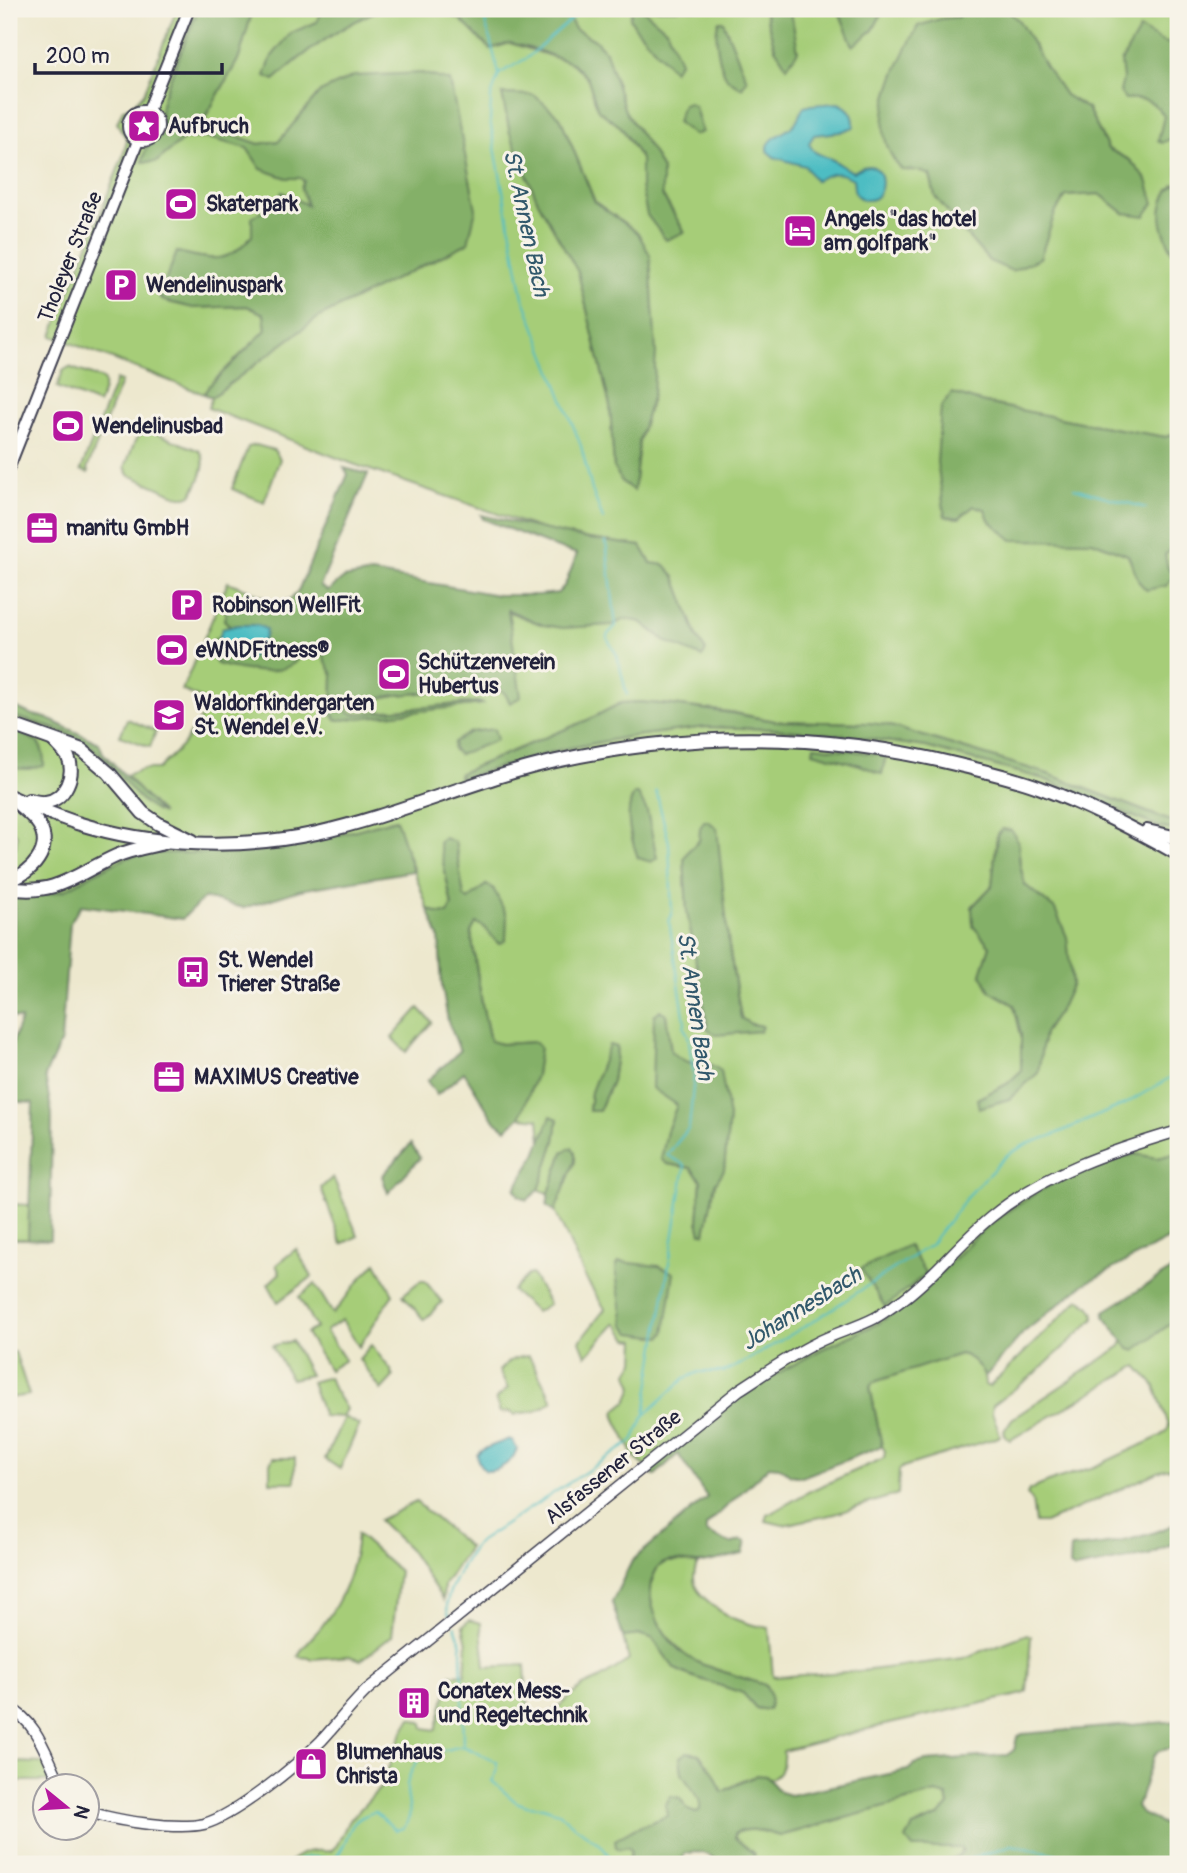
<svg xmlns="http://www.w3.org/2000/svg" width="1187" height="1873" viewBox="0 0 1187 1873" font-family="Pangolin,sans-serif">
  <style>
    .green { fill: #a6cd78; stroke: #64785a; stroke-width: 2; fill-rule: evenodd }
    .forest { fill: #84b068; stroke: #536952; stroke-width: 2 }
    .water { fill: #4ebdc3; stroke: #38707f; stroke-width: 2 }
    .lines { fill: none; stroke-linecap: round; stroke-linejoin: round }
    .stream { stroke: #4ebdc3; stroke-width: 2 }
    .secondary-casing { stroke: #404051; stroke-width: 13 }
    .primary-casing { stroke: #404051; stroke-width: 14 }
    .trunk-casing { stroke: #404051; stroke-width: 16 }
    .secondary { stroke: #fff; stroke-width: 10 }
    .primary { stroke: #fff; stroke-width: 10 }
    .trunk { stroke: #fff; stroke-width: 12 }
    .labels { text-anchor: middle; stroke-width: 6; stroke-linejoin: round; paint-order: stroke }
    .poi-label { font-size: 21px; font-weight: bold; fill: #22223b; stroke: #f7f3e8; text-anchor: start }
    .street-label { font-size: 21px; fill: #22223b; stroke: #f7f3e8 }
    .water-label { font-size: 23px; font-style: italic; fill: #31586b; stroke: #f7f3e8 }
  </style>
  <rect width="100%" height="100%" fill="#f7f3e8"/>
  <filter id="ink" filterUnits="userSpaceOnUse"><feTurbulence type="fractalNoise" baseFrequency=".0143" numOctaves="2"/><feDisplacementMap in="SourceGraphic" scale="14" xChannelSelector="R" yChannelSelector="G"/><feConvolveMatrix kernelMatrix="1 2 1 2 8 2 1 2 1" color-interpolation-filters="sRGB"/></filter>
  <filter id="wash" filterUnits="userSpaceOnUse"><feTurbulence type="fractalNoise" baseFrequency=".00686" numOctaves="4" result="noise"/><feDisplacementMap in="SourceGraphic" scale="28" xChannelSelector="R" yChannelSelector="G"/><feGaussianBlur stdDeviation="1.57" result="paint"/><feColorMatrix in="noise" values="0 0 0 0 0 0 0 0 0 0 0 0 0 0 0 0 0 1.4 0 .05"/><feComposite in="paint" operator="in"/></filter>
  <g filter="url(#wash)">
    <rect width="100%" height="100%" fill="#ede8ce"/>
    <g class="green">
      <path d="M177,9H198L163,97V129L156,141L146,148L156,162L185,138H209L247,148L261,169L287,178H300L305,181L301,188L307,200V206L278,202L252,217V236C246,241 241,248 235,252C217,264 196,256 177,252L193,308L247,306L264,314L266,330L209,386L204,394L52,336L123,156L127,140L117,123L123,109L132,106L144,93Z"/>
      <path d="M253,9H323L317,22L291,33L274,80L297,59L353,21L381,9H436L460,19L490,49L510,43L572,63L588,79L598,110L621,127L641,159V187L674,213L662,195V170L653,153L625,111L606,52L595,40L575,29L564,9H632L631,18L673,70L667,30L642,9H764L775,48L792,18L788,9H838L853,45L873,30L884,9H963L958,17L940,19L918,26L893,78L896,82L919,171L931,175L935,196L989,260L1040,257L1055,213L1066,196L1100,194L1124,213L1130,160L1108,149L1088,109L1065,95L1046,67L1019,21L1006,9H1178V184L1173,185L1169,246L1178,262V360L1174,367L1178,369V432L1166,437L1090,424L980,402L952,394L944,504L945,516L959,518L974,506L986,509L1058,539L1092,541L1128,555L1139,582L1175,575L1168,568L1165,555L1178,542V824L1048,774L887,725L868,723L775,721L731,712L673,705L639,702L621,703L590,719L460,773L459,776L462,778L559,750L626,737L706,727L774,729L851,736L926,747L1044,779L1161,828L1178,830V1153L1157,1158L1135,1154L1102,1163L1070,1175L1039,1191L1016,1206L970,1242L917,1297L879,1323L820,1350L721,1411L650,1470L635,1458L615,1417L616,1410L627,1401L633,1387L628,1373L635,1362L636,1340L628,1339L617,1324H615L586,1356L580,1341L605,1309L586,1279L555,1211L575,1161L563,1152L549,1193L539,1190L555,1141L558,1119L551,1117L541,1141L539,1119L520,1117L536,1075L539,1048L534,1042L501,1044L490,1041L482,1004L471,932L476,923L483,926L498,943L506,940L486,885L468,901L463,896L455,842H439L452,906L449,914L438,913L428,909L395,819C339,835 282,852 223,854L96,872L65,890L41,895L9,892V852L16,847L17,835L9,826V715L71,735L93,747L112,765L143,802L161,812L148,801L126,775L143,769H158L182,746L210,703L182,690L228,582L246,589V596L238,601L224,620L230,626L222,629L219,638H215L212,654L217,664H293L311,644L320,642L325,660L333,675L332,713L336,720L482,704L478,702L355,714L349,712L346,706L355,702L396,695L492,687L504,692L507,609L511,613L543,625H612L626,618L641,622L667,642L698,639L675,577L651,563L641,546L582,538L547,531L353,464L208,408L212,397L319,317L467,243L320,92L280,141L259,144L207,126L205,118L239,58ZM502,94L560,117L595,202L638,233L653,394L639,441L634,490L614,468L610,406L578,272L510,133ZM997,835L1018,841L1020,865L1025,885L1055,909L1061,1008L1044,1033L1038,1073L977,1099L1007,1084L1021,1071V1035L1014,1005L990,991L981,974L990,946L972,907L992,886ZM699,841L729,946L741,1018L751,1024L762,1026L708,1029L687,912L684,858L690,850ZM666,1014L671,1052L681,1060L702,1065L729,1117L724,1170L715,1183L705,1233L698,1222L701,1180L691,1168L667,1164V1131L677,1105ZM617,1047L612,1081L599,1111H589L591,1092Z"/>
      <path d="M69,367L103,379C107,387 101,396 98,404L57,387L63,371Z"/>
      <path d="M116,380L121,382L87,469L89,471L88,473L81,470Z"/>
      <path d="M148,430L200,451C209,463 198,484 191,495L186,497H180L129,475L125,467L135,441L143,431Z"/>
      <path d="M256,445L274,450L280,459L264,502L232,489L248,447Z"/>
      <path d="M127,719L156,731L150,747L120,736Z"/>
      <path d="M419,1008L432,1022L406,1052L392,1038Z"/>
      <path d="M333,1177L358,1236L342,1244L321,1188Z"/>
      <path d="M9,1204L29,1205L28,1239H9Z"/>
      <path d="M296,1249L312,1277L278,1302L268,1284L280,1273L276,1265Z"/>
      <path d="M376,1263L393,1294L359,1347L342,1320L326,1331L345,1360L329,1370L306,1333L316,1328L299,1297L315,1284L333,1314L363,1276Z"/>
      <path d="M532,1274L549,1304L536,1312L512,1291L528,1275Z"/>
      <path d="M421,1281H425L442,1302L424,1320L403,1295L416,1284Z"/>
      <path d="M1079,1299C1087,1304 1095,1309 1094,1319L1036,1373L993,1405L992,1412L1000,1435L999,1437L903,1467L899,1470L898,1494L835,1514L783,1525L766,1521L768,1515L810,1491L884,1458L885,1451L882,1446L870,1387L874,1382L960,1354C974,1357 985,1370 985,1385L989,1387Z"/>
      <path d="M1178,1318V1471L1174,1468L1165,1469L1045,1523H1035L1032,1500L1027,1494L1029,1490L1056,1479L1094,1467L1161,1436L1167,1431L1169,1426L1155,1386L1137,1366L1010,1440L1006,1437L1004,1431L1012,1419L1121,1346L1123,1341L1129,1348L1135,1349Z"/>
      <path d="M292,1341L310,1375L291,1379L272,1346Z"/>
      <path d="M371,1345L391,1370L393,1377L381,1390L359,1359Z"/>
      <path d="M9,1352H15L29,1395L9,1398Z"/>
      <path d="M529,1356L553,1401C546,1405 540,1411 532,1412C526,1413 521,1412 515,1415L511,1412H500L496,1401L498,1397L508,1389L499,1371C508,1360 516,1357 529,1356Z"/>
      <path d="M329,1377L334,1390L346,1409L342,1417L323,1416L311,1382Z"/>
      <path d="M344,1417L359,1425L340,1469L325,1459Z"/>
      <path d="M273,1458H295V1482H270V1463Z"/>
      <path d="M416,1502L469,1547L444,1585L443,1600L409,1549L379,1520Z"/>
      <path d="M357,1534L399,1571L392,1636L361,1660L350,1656L312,1659C307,1656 302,1659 298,1656C303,1645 314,1636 322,1626C344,1597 354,1571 357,1534Z"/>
      <path d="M688,1561L698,1563C694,1570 692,1581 697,1589C702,1598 723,1614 732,1618C744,1623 756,1626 769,1628L773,1677L862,1671L964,1658L1027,1634L1031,1636L1027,1692L1023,1694L876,1727L783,1751C784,1764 782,1773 770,1779C756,1770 736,1785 722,1792L714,1773L699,1754L687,1753L680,1757L682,1774L700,1800V1810L695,1813L688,1810L680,1798L668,1816L634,1829L620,1849L629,1847L631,1851L629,1860L621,1864H287C294,1858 304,1851 314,1851C319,1850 325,1852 331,1851L337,1845L348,1822L381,1787L402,1733L411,1718L423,1723L424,1728L436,1730L451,1675L465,1674L467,1643L463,1626L469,1620L481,1623C481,1638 484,1651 485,1667L525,1665L527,1702L539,1723L583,1686L599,1679L629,1660L623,1637L641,1635L652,1638L675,1669L688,1675L743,1693L756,1708L768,1710C772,1700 771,1694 765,1685L703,1665L684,1655L665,1633L652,1610L650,1586L657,1568L665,1562Z"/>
      <path d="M9,1762L44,1763L54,1781H9Z"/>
      <path d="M936,1793L947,1796L949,1805L938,1817L913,1827L938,1847L961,1848L963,1851L959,1856L935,1864H753L754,1854L735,1838V1833C751,1826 765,1832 780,1836Z"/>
    </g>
    <g class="forest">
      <path d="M198,9H253L239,58L205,118L207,126L259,144L279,141L320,92L354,76L422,73L450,81L476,209L468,243L319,317L212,397L204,394L209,386L266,330L264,314L247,306L193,308L164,301L159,296L177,252C196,256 217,264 234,252C241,248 246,241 252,236V217L278,202L282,192L307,205L301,188L304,181L300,178H287L261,169L247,148L209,138H185L156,162H142L146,148L156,141L163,129V119L160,113L163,97Z"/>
      <path d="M323,9H381C341,26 306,51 274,80L265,76L272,56L291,33L317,22Z"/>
      <path d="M436,9H564L575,29L595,40L606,52L625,111L653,153L662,170V195L685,232L666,240L647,215L641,187V159L621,127L598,110L588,79L572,63L537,50L510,43L490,49L460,19Z"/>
      <path d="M632,9H642L667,30L680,62L673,70L635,27L630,18Z"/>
      <path d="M764,9H788L792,18L798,51L787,67L775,48Z"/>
      <path d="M838,9H884L873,30L853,46Z"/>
      <path d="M963,9H1006L1019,21L1046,67L1065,95L1088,109L1108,149L1130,160L1147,180L1154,203L1145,216L1124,213L1100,194L1066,196L1055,213L1040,258L1012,271L989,261L963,231L935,196L930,175L919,171L902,170C862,128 896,69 918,26L940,19L958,17Z"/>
      <path d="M719,21H723L747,80L742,88C737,85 731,82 727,78C719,66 713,33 719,21Z"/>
      <path d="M1140,29L1163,42L1178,45V144L1172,138L1162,143L1158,141L1164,116C1154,100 1143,98 1125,99L1120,92L1123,79L1121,62Z"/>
      <path d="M502,94L534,95L560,117L595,202L638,233L650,255L656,353L653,394L639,441L634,491L622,482L614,468L610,406L578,272L538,202L510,133Z"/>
      <path d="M689,103L695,107L702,132L694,135L677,122L683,105Z"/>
      <path d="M1178,184V262C1172,250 1164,237 1162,224C1159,210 1164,188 1178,184Z"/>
      <path d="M952,393L980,402L1090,424L1166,437L1178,432V542L1165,555L1168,568L1175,575L1166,586L1146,590L1139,582L1128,555L1092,541L1012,540L989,520L985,509L974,506L959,518L945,516L937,462L941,407Z"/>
      <path d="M344,468L368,474L320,586L328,591L344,578L372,573L498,595H539L558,593L565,585L577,554L555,547L483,519L481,515L582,538L641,546L651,563L665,565L675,577L698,639L706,651L702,657L667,642L641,622L626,619L612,625L563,628L543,625L508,610L521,697L510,703L504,692L492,687L396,695L355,702L347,707L349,712L355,714L478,702L483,704L342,720H336L332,713L333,675L325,660L320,642C306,646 305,654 294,663C276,677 238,670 217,664L212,654L215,638H219L221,648L246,659L257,625L230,626L224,620L227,606L246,596V589C265,597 284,612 298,591L348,474Z"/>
      <path d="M638,702L673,705L731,713L775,721L868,723L887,725L1048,774L1178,824V830L1161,828L1044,779L926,747L851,736L774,729L706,727L626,737L559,750L462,778L459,777L460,773L590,719L621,703Z"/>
      <path d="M9,704L30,714L46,718L99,743L103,753L162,814C135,803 118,768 95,750C72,730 37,724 9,715Z"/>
      <path d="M494,729L497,740L459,755L453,749L454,742L470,732Z"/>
      <path d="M9,730C31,738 45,738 44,766L28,769L9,768Z"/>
      <path d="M814,746L886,755L882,774L860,765L813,752Z"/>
      <path d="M634,794H638L647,811L657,858L651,862L638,858C631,838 623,814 634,794Z"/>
      <path d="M396,819L413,871L300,890L244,908L204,898L182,919L81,905L70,923L61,1041L45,1076L52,1114L50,1240L28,1239L33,1103L9,1101V1052L21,1019L11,1017L14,902L9,901V892L41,895L65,890L96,872L126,858L145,853H241L302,845Z"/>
      <path d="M704,821H708L717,828L729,946L741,1018L751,1024L762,1026L760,1031L716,1035L708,1029L687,912L684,858L689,850L699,841L700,828Z"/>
      <path d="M1002,829L1011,830L1018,841L1020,865L1025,885L1055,909L1067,937L1072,984L1061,1008L1044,1033L1038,1073L1009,1099L979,1108L977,1099L1007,1084L1021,1071V1035L1014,1005L990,991L981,974L990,946L973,926L972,907L992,886L997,835Z"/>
      <path d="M444,838L455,842L464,896L468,900L486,885L493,888L507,916L506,940L499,944L483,926L476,923L471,932L482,1004L490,1041L501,1044L535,1042L540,1048L536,1075L520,1117L506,1129L493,1119L464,1072L437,1095L427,1081L460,1051L448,1021L442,987L439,937L428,909L438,913L448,914L452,906L439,842Z"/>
      <path d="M660,1010L666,1014L671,1052C682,1061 696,1067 710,1064L721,1071L729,1117L724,1170L715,1184L705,1233H701L698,1222L701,1180L691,1168L667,1164L661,1159L667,1131L677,1105L652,1088L654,1016Z"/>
      <path d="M609,1045L617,1047L612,1081L599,1111H589L591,1092Z"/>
      <path d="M551,1116L558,1119L555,1141L539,1190L527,1200L519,1196L515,1189L536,1154Z"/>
      <path d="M411,1144L420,1158L388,1193L382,1176Z"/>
      <path d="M572,1147L575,1152V1161L555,1211L547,1206L549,1193L563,1152Z"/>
      <path d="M1178,1153V1234L1084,1284L1023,1333L985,1377C979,1366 973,1357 960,1354L874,1382L870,1387L882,1446L802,1477L791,1475L779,1467L769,1466L706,1526V1532L731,1544L741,1540L746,1542L743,1554C729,1557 715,1561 701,1563C690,1564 674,1558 664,1563C655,1567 650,1582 650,1591C652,1622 674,1654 704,1665C723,1673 745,1678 765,1685C771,1694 772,1700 768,1710L756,1708L743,1693L688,1675L675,1669L652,1638L641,1635L623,1637L612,1602L632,1561L707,1497L678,1454L654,1476L650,1470L721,1411L769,1378L820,1350L879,1323L917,1297L970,1242L992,1222L1039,1191L1070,1175L1101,1163L1135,1154L1157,1158Z"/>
      <path d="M908,1245L926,1274L885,1307L861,1269Z"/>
      <path d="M619,1262L659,1266L674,1273L665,1333L661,1337L631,1333L624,1324L616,1274V1267Z"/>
      <path d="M1178,1266V1318L1135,1350L1129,1348L1104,1316L1105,1311Z"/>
      <path d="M1178,1523V1541L1149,1555L1075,1569L1070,1566L1071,1548C1111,1545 1141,1539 1178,1523Z"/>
      <path d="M1178,1721V1747L1158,1751L1153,1757L1137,1807L1142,1814L1169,1827L1174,1864H935L959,1856L963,1851L961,1848H913L906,1839L913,1827L938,1817L949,1805L947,1796L936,1793L780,1836C765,1832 751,1826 735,1833V1838L754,1854L753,1864H722C709,1853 700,1850 684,1854L682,1864H621L629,1860L631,1851L629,1847L619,1849L616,1847L615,1840L634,1829L668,1816L665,1805L671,1796L680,1798L688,1810L695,1813L700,1810V1800L682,1774L680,1757L687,1752L699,1754L714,1773L722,1792L757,1775L766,1776L780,1792L790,1795L908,1770L915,1764L926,1761L1007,1755L1014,1750L1017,1737L1022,1734Z"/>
    </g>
    <g class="water">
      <path d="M838,103C849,107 855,115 854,127L840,132L814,135L809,143C814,156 822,154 833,160C840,164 845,168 853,172C857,170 860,168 863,167C887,159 888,202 866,200C863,200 858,197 856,195C853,191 854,183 853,179C838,170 828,173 815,181L805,166L774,157L767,151C768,135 787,134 795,123C799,118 800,112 804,107L811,105Z"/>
      <path d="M238,625H257L266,629L265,637L251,658L246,659L220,648L219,638L222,629Z"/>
      <path d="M509,1439L513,1441L517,1449C513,1462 499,1471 486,1471C480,1466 477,1462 477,1454L481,1450Z"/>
    </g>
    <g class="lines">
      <g class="stream">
        <path d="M482,9L499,74L491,97L490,121L523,297L581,446L592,490L603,519"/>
        <path d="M499,74L527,58L583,9"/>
        <path d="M1074,488L1146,508"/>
        <path d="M606,542L616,626L608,634L607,638L617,655L627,695"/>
        <path d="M645,1413L685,1165L667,1155L689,1128L694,1077L688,1035L684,1028L685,1022L669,921L672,915L669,843L656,791"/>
        <path d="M451,1618C449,1615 447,1611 447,1607C446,1591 467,1556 477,1543L633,1441L644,1416L684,1379L699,1372H723L741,1364L812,1322L930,1245L967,1197L1007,1155L1027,1144L1051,1136L1127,1103L1178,1073"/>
        <path d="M455,1626L461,1643L463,1746"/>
        <path d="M295,1864C307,1852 319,1859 335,1858C353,1840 341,1821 375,1812L396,1830L404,1828C414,1812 408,1808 407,1791C406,1777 414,1766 422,1755L463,1746L497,1762V1772L492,1781L516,1802L527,1806L543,1807L558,1812L569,1822L601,1845L615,1864"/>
        <path d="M954,1864L1012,1845L1056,1854L1068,1864"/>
      </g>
    </g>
  </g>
  <g filter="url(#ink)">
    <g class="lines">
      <defs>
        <g id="secondary">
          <path d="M9,1708C38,1721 47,1759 62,1786"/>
          <path d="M88,1811C113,1821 178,1830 204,1824C236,1815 297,1765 321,1741C337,1724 351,1705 368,1689L739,1390C764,1374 789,1356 816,1343C835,1333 856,1328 875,1318C884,1313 893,1306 902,1300C935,1276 959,1243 991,1217C1046,1172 1111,1151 1178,1131"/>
        </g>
        <g id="primary">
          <circle cx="143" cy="126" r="15"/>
          <path d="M148,111L189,9"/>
          <path d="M9,467L138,141"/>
        </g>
        <g id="trunk">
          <path d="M9,724L82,750L109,773L143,813L159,824L193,841"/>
          <path d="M9,796C31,806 54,815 77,823C154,847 238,850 317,833C398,815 475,779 556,761C690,731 826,732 959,765C987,772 1015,778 1041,788C1089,806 1134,829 1178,854"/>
          <path d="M29,800C34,801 40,803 46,802C65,799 76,775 68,757C64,751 58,745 53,740"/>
          <path d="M1147,831L1178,838"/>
          <path d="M9,880C31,874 54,849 39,825C34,817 26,811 19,805"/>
          <path d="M9,888C57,896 76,874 116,856C132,849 148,847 164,843"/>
        </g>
      </defs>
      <use href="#secondary" class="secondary-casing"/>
      <use href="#primary" class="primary-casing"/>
      <use href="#trunk" class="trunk-casing"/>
      <use href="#secondary" class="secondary"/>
      <use href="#primary" class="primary"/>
      <use href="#trunk" class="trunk"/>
    </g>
  </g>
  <defs>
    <symbol id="sight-square" viewBox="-11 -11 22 22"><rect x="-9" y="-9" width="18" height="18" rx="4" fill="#b5179e" stroke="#f7f3e8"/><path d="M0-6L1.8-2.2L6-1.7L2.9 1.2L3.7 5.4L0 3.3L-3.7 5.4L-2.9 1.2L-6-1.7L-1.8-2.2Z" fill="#fff"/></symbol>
    <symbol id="stadium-square" viewBox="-11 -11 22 22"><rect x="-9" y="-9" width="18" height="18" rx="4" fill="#b5179e" stroke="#f7f3e8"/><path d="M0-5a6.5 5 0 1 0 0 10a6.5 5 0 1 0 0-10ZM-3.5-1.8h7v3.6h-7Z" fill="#fff"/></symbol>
    <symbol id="hotel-square" viewBox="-11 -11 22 22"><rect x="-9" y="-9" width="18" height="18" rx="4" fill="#b5179e" stroke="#f7f3e8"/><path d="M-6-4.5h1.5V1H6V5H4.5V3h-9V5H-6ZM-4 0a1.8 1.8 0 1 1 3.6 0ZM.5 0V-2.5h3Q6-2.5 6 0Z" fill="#fff"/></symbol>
    <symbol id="parking-square" viewBox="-11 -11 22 22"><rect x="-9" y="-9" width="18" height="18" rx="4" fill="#b5179e" stroke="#f7f3e8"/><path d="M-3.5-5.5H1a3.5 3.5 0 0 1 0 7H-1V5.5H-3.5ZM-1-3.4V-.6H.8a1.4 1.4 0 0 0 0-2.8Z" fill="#fff"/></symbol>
    <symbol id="office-square" viewBox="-11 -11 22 22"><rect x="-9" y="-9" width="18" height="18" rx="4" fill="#b5179e" stroke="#f7f3e8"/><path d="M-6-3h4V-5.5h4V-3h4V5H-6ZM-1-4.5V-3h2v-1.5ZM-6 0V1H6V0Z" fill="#fff"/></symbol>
    <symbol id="school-square" viewBox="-11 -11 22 22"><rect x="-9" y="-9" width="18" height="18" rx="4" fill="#b5179e" stroke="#f7f3e8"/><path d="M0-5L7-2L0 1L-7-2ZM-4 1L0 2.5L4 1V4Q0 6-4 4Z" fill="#fff"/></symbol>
    <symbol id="bus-square" viewBox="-11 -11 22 22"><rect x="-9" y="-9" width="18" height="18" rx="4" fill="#b5179e" stroke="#f7f3e8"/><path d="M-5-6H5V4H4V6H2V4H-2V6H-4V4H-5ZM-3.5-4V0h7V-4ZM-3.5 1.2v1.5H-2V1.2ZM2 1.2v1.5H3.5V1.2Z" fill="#fff"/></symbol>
    <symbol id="building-square" viewBox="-11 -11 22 22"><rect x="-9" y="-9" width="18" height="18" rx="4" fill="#b5179e" stroke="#f7f3e8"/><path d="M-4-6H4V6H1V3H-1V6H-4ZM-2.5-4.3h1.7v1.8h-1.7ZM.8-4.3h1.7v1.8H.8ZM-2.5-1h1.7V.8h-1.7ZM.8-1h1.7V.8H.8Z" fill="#fff"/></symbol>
    <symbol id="shop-square" viewBox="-11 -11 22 22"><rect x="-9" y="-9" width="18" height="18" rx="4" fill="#b5179e" stroke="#f7f3e8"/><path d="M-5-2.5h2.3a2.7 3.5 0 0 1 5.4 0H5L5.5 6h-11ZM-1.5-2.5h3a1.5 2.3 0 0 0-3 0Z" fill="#fff"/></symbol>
  </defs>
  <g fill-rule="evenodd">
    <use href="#sight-square" x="125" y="107" width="38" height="38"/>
    <use href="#stadium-square" x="162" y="185" width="38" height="38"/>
    <use href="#hotel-square" x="781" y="212" width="38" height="38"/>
    <use href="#parking-square" x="102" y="266" width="38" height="38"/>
    <use href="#stadium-square" x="49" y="407" width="38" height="38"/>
    <use href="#office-square" x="23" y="509" width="38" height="38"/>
    <use href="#parking-square" x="168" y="586" width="38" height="38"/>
    <use href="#stadium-square" x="153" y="631" width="38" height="38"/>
    <use href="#stadium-square" x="375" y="655" width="38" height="38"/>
    <use href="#school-square" x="150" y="696" width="38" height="38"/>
    <use href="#bus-square" x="174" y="953" width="38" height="38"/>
    <use href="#office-square" x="150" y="1058" width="38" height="38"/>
    <use href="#building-square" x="395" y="1684" width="38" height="38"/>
    <use href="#shop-square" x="292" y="1745" width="38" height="38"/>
  </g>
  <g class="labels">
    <g class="poi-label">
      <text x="168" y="133">Aufbruch</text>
      <text x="206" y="211">Skaterpark</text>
      <text x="824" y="226">Angels "das hotel<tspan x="824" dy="24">am golfpark"</tspan></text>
      <text x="146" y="292">Wendelinuspark</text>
      <text x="92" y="433">Wendelinusbad</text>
      <text x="66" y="535">manitu GmbH</text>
      <text x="212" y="612">Robinson WellFit</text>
      <text x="196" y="657">eWNDFitness®</text>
      <text x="418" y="669">Schützenverein<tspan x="418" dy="24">Hubertus</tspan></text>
      <text x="194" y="710">Waldorfkindergarten<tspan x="194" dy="24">St. Wendel e.V.</tspan></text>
      <text x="218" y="967">St. Wendel<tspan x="218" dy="24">Trierer Straße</tspan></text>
      <text x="194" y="1084">MAXIMUS Creative</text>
      <text x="438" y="1698">Conatex Mess-<tspan x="438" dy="24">und Regeltechnik</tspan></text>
      <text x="336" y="1759">Blumenhaus<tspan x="336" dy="24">Christa</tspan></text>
    </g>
    <g class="street-label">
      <text transform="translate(70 257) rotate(-68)" y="7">Tholeyer Straße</text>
      <text transform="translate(613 1467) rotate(-39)" y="7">Alsfassener Straße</text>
    </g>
    <g class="water-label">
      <text transform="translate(527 223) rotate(78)" y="8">St. Annen Bach</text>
      <text transform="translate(696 1006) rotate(82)" y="8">St. Annen Bach</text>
      <text transform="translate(801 1308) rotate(-32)" y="8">Johannesbach</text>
    </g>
  </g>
  <rect width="1187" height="1873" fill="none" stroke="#f7f3e8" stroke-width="35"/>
  <g transform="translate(66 1807) rotate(108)"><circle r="33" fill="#f7f3e8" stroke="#a29fa3" stroke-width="2"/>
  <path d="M0-5L12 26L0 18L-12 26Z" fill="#b5179e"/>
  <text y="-10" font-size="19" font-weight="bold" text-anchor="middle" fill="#22223b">N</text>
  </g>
  <path d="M35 63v10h187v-10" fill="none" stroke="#22223b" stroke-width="3.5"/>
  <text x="46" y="63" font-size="21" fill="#22223b" stroke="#f7f3e8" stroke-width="5" paint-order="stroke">200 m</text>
</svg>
